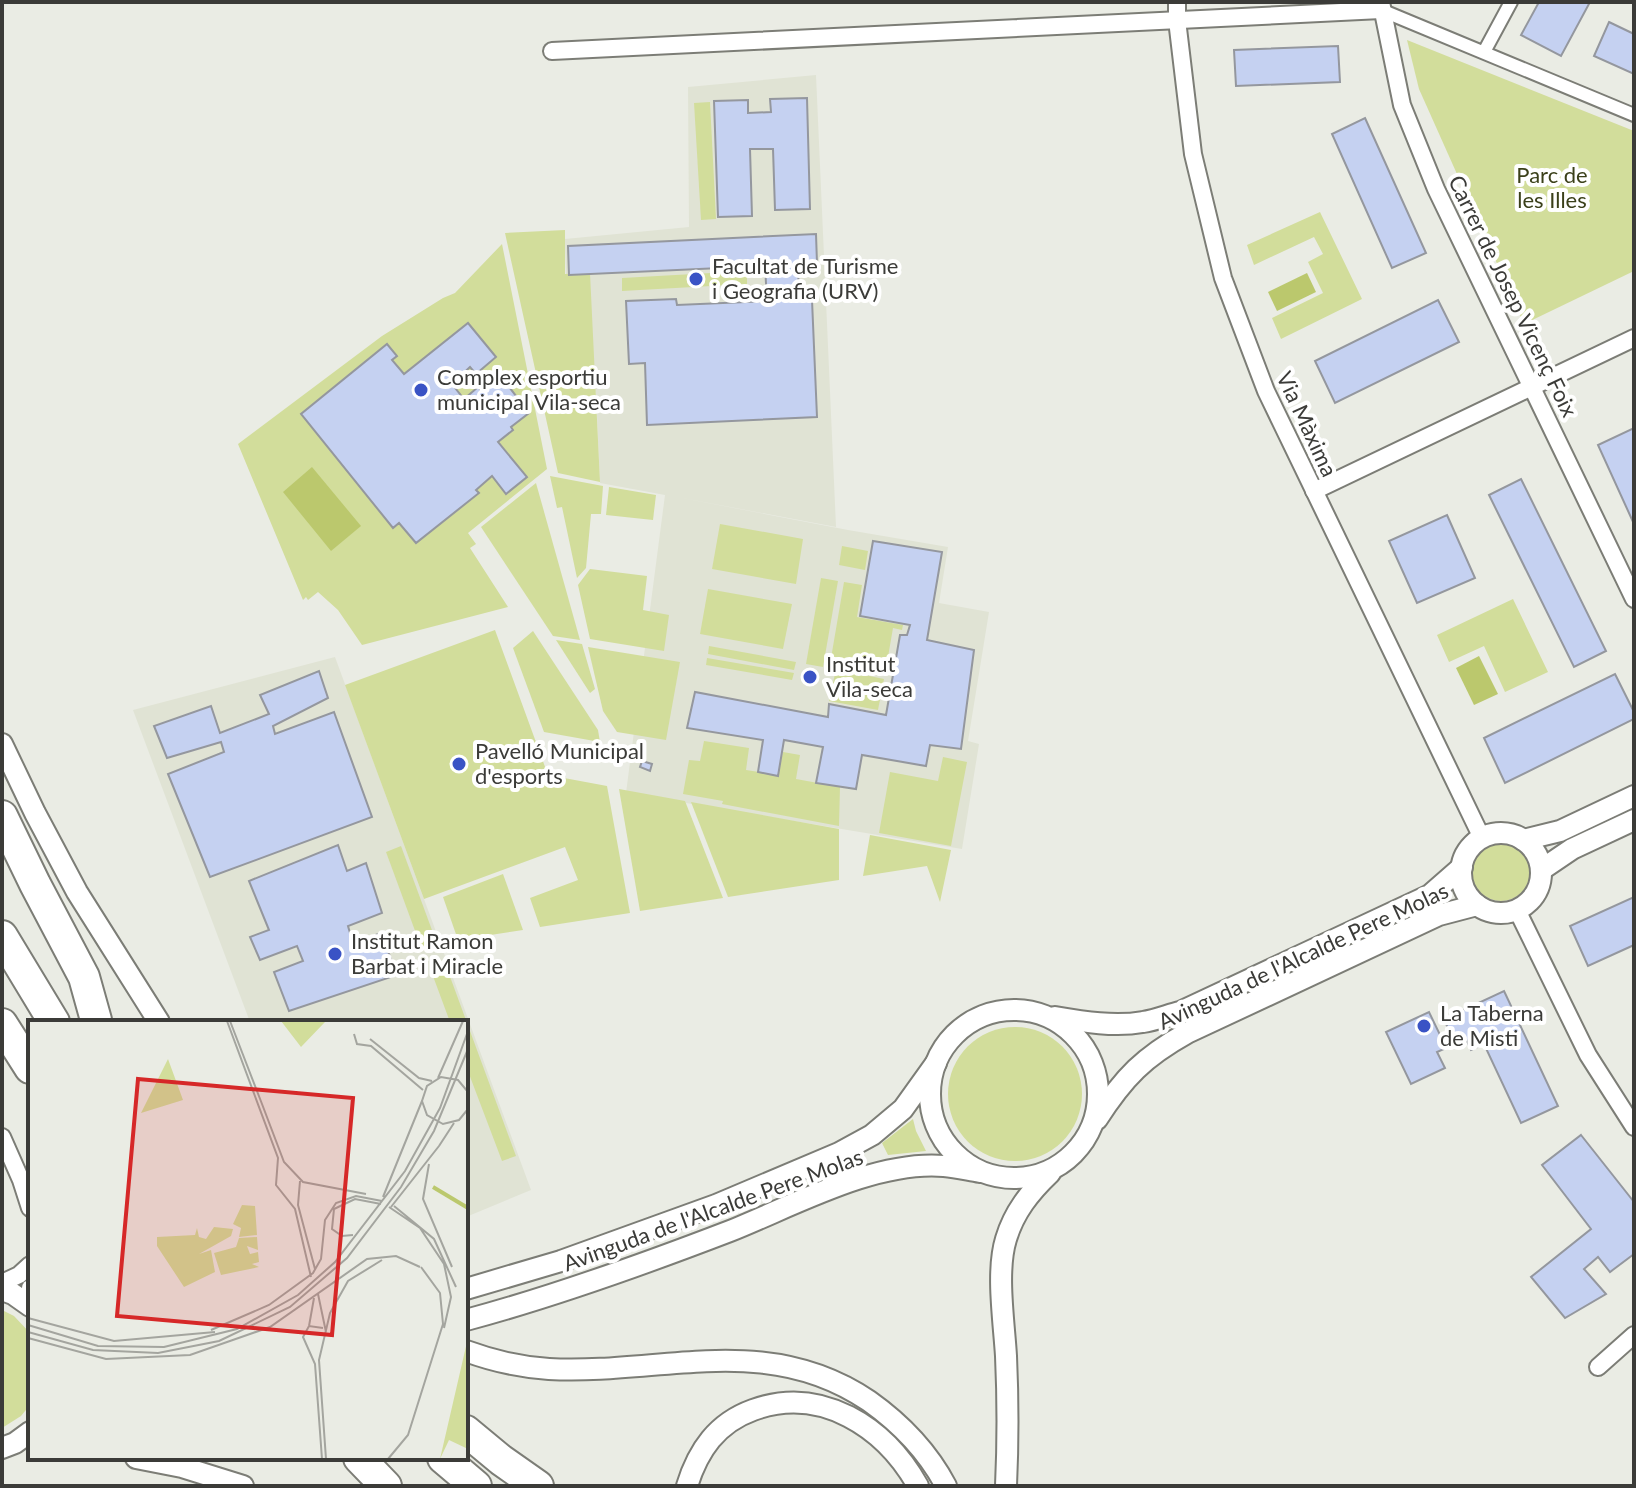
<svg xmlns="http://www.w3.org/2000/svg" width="1636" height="1488" viewBox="0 0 1636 1488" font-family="Lato,sans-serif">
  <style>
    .built { fill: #e0e3d4 }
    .green { fill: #d2dd9b }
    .water { fill: #bbc86d }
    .building { fill: #c5d1f1; stroke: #94979e; stroke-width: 2 }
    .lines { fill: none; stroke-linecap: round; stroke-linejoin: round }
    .pedestrian-casing { stroke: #7c7d76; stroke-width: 16 }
    .minor-casing { stroke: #7c7d76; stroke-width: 20 }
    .tertiary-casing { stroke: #7c7d76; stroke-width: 24 }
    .motorway-casing { stroke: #7c7d76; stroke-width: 34 }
    .pedestrian { stroke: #fff; stroke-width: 12 }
    .minor { stroke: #fff; stroke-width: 16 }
    .tertiary { stroke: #fff; stroke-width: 20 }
    .motorway { stroke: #fff; stroke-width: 30 }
    .poi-dot { fill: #3a53c5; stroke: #fff; stroke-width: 3 }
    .labels { text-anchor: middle; stroke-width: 8; stroke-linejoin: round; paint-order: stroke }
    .park-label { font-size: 22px; fill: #3b401a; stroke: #fff }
    .poi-label { font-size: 22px; fill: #3b3b38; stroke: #fff; text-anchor: start }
    .street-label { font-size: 22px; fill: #3b3b38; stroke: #fff }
    .inset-river { fill: none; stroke: #bbc86d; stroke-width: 4 }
    .inset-road { fill: none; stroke: #a4a59f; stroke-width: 2 }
    .view { fill: #d62828; fill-opacity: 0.15; stroke: #d62828; stroke-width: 4 }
    .inset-edge { fill: none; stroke: #3b3b38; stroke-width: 4 }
  </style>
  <rect width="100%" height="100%" fill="#eaece4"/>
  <g class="built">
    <path d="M816,75L836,527L677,497L848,530L948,547L939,603L989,612L968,741L979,744L962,849L626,793L665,495L600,483L596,393L567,319L565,239L689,227L688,87Z"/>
    <path d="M335,657L531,1190L466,1217V1022H250L133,710Z"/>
  </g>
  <g class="green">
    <path d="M1407,40L1634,131V271L1524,324L1419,89Z"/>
    <path d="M710,102L716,219L701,220L694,103Z"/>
    <path d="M1320,212L1362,299L1281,339L1272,318L1323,293L1308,262L1323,254L1314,237L1254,265L1247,245Z"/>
    <path d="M565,230V274L590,273L600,482L558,473L505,233Z"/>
    <path d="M502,244L547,469L468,533L476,544L470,548L508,607L362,645L338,610L318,592L308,600L306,597L303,600L238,444L382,336L443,298L455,293Z"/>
    <path d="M747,271V284L622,291V278Z"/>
    <path d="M550,476L603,486L601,514H591L586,568L577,578L562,507L557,508Z"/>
    <path d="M536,483L580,640L553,636L481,527Z"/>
    <path d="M609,487L656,495L653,520L606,515Z"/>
    <path d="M720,524L803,539L796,584L712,569Z"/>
    <path d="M842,546L868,551L865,570L839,565Z"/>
    <path d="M590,569L647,576L643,610L669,615L664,651L590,639L578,585Z"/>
    <path d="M821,578L838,581L823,667L806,664Z"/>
    <path d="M844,582L862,585L857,617L903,625L902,630L893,628L885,674L830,664Z"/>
    <path d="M708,589L792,604L783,649L700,634Z"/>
    <path d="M1513,599L1548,672L1505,692L1484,646L1449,662L1437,635Z"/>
    <path d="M495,630L548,775L607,786L630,913L540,927L530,898L578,880L565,847L424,899L345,685Z"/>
    <path d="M533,631L598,730L600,742L544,732L513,648Z"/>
    <path d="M556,640L582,644L595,689L590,693Z"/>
    <path d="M709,646L796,662L794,670L708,654Z"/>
    <path d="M588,647L680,662L666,740L617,732L603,711Z"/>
    <path d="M707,658L794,673L792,680L706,665Z"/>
    <path d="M836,669L884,679L878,710L829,701Z"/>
    <path d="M704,741L749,748L746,770L778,775L783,752L800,755L796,779L840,787L839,826L722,804L723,801L683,794L689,760L700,761Z"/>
    <path d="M943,757L967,762L951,846L879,833L890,772L938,781Z"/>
    <path d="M619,789L685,801L723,898L640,911Z"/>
    <path d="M691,802L839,829V880L728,897Z"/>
    <path d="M870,835L951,850L940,902L927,866L863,876Z"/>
    <circle cx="1501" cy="872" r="29"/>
    <path d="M401,846L436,941L421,947L386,852Z"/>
    <path d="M503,874L523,930L458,940L443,897Z"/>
    <path d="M445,963L516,1156L502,1161L466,1066V1022H450L430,968Z"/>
    <circle cx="1015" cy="1094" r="67"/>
    <path d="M913,1119L916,1131L926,1151L888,1155L882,1143Z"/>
    <path d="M2,1310L14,1316L30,1333V1405L21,1416L2,1428Z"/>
  </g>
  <g class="water">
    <path d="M1307,273L1316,292L1277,311L1268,292Z"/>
    <path d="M312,467L361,526L331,551L283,492Z"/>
    <path d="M1479,656L1498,694L1474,705L1456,668Z"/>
  </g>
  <g class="building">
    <path d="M1539,2H1590L1561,56L1521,35Z"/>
    <path d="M1609,22L1634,34V74L1594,56Z"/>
    <path d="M1338,46L1340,82L1236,86L1234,50Z"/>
    <path d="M807,98L810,209L775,210L773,149H750L752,216L718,217L714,101L748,100V113L771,112L770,99Z"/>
    <path d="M1365,118L1426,253L1392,268L1332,134Z"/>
    <path d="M816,234L817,263L798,264L799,301L812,300L817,417L647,425L645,363L629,364L626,301L676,299L677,305L767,301L765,266L569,275L568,246Z"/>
    <path d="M1438,300L1459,342L1335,403L1315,361Z"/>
    <path d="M468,323L496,357L476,374L470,367L452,384L464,399L478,387L481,390L500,375L529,413L511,427L513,430L498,442L527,477L506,494L492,476L476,490L479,493L416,543L399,523L393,528L301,414L387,344L397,356L392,360L404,374Z"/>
    <path d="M1634,428V524L1598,445Z"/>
    <path d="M1521,479L1606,651L1574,667L1489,495Z"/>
    <path d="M1447,515L1475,578L1417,603L1389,541Z"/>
    <path d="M873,541L942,552L927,640L974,650L961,749L930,745L926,766L862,755L856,789L816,783L823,747L784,740L778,776L758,772L763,740L687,728L695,692L828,717L829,704L886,715L900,635H907L910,625L860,616Z"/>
    <path d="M319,671L328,698L273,726L275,734L334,712L372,817L210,877L168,774L224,752L221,742L167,758L154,726L211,706L220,733L269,714L260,695Z"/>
    <path d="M1615,674L1634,712V719L1505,783L1484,738Z"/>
    <path d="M642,761L652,764L650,771L640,767Z"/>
    <path d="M338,845L347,871L366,863L382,913L348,926L353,943L381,933L397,975L289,1011L274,972L303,961L297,946L260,960L250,937L269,930L249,881Z"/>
    <path d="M1634,897V945L1588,966L1570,926Z"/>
    <path d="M1504,991L1558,1106L1521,1123L1484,1044L1471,1050L1466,1039L1437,1052L1445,1068L1411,1084L1386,1032L1429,1012L1441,1037L1450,1033L1444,1019Z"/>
    <path d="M1581,1135L1634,1202V1254L1610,1272L1598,1257L1584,1269L1606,1294L1565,1318L1531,1277L1591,1229L1542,1165Z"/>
  </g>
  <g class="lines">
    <defs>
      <g id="pedestrian">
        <path d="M1381,10L1634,115"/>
        <path d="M1484,52L1511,2"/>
      </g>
      <g id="minor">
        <path d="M1177,2V20L1193,154L1223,278L1266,391L1482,838"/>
        <path d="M1381,2L1402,105L1436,189L1634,599"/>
        <path d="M552,51L1381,10"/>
        <path d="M1314,491L1634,338"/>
        <path d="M1517,910L1588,1055L1634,1127"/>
        <path d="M2,1137L21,1180L30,1208"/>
        <path d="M2,1283L19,1275L30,1265"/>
        <path d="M30,1288V1290"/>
        <path d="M1598,1367L1634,1335"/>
      </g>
      <g id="tertiary">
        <path d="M2,744L35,813L77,892L159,1022"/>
        <circle cx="1501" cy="873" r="40"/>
        <path d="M1523,840L1560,831L1634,796"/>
        <path d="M1541,870L1572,849L1634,820"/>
        <circle cx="1014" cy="1094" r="84"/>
        <path d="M1055,1017C1084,1022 1115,1027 1143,1022C1156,1020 1168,1015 1180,1012L1430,895L1462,867"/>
        <path d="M1097,1119C1124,1077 1144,1057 1187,1033L1439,915L1477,905"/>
        <path d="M466,1289L561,1261L716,1205L839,1153L872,1135L903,1109L936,1063"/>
        <path d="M2,1290L13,1294L30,1306"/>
        <path d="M466,1320C556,1296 644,1264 730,1231C793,1206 875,1160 944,1166C956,1167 968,1170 980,1172"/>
        <path d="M466,1351C493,1361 520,1367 549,1369C661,1375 766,1331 869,1401C900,1423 928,1452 946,1486"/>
        <path d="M2,1448L15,1443L30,1432"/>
        <path d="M136,1458L182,1467L243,1486"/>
        <path d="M687,1486C698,1450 717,1423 753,1410C821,1385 885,1427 918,1486"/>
        <path d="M1006,1486C1008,1443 1008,1400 1006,1356C1004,1322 996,1271 1006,1239C1014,1212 1030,1192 1050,1173"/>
      </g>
      <g id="motorway">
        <path d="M2,816L35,884L84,977L96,1020"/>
        <path d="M2,936L54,1022"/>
        <path d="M2,1024L30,1068"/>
        <path d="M466,1431L501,1460L538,1486"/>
        <path d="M359,1458L386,1486"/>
        <path d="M443,1458L476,1486"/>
      </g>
    </defs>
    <use href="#pedestrian" class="pedestrian-casing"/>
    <use href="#minor" class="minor-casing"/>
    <use href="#tertiary" class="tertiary-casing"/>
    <use href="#motorway" class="motorway-casing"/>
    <use href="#pedestrian" class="pedestrian"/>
    <use href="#minor" class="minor"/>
    <use href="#tertiary" class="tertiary"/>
    <use href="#motorway" class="motorway"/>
  </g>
  <g class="poi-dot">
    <circle cx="696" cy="279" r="8"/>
    <circle cx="421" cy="390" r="8"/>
    <circle cx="810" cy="677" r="8"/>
    <circle cx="459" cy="764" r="8"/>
    <circle cx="335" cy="954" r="8"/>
    <circle cx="1424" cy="1026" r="8"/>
  </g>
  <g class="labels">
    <g class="park-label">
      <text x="1552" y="183">Parc de<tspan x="1552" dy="25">les Illes</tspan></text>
    </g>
    <g class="poi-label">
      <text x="712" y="274">Facultat de Turisme<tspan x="712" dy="25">i Geografia (URV)</tspan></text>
      <text x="437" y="385">Complex esportiu<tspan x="437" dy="25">municipal Vila-seca</tspan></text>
      <text x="826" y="672">Institut<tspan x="826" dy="25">Vila-seca</tspan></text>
      <text x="475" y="759">Pavelló Municipal<tspan x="475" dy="25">d'esports</tspan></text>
      <text x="351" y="949">Institut Ramon<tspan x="351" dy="25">Barbat i Miracle</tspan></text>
      <text x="1440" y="1021">La Taberna<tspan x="1440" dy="25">de Misti</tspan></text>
    </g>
    <g class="street-label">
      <text transform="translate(1513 296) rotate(64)" y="8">Carrer de Josep Vicenç Foix</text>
      <text transform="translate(1307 424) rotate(65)" y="8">Via Màxima</text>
      <text transform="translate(1303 956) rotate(-25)" y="8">Avinguda de l'Alcalde Pere Molas</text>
      <text transform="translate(713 1210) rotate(-20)" y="8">Avinguda de l'Alcalde Pere Molas</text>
    </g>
  </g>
  <g transform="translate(28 1020)">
    <rect width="440" height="440" fill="#eaece4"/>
    <path d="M253,1H295L297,2L273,27ZM140,39L155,80L113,93ZM214,185L227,186L229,215L211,217L213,208L205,204ZM186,207L205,209L203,216L171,234L183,230L187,252L156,267L129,226V217L167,215L169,208L171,217L178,219ZM229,217L230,230L219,226L222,234L230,232L231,242L224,244L231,247L193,255L186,233L208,227L211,218ZM440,275V429L421,420L412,439L439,322Z" fill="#d2dd9b"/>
    <path class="inset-river" d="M405,167L440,188"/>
    <path class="inset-road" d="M199,1L250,138L248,165L267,189L283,257M202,1L234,84M326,14L329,24L343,26L395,70M342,19L391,58L404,61M410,58L435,1M440,72L430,60L413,57L399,66L394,81L399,95L415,104L431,100L440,89M234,84L256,142L275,162L338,174M411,126L426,103M401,144L395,179L424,247M272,161L270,185L287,249M355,177L394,81M366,186L406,219L428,267M361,187L392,208L416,244L423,277L416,308M363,187L411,126M325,215L314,216L304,209L306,189L327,179L353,184M290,274L298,312M0,298L86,321L187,312M0,305L70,326L136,327L209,309L270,275L307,242L377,151L412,88L440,11M281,306L286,278M183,310L241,285L285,253L293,239L297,200L308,183L328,176L354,181M0,312L65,330L130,333L191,321L262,287L319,238L373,167L406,111L440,29M0,318L78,339L162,335L242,307L339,239L368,236L392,247M294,439L287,344L275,317L281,306L295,308M298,439L291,340L302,293L320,261L354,240M360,439L380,415L415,304L412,273L393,247"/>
    <path class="view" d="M110,59L325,78L304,315L89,296Z"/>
    <rect width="440" height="440" class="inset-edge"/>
  </g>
  <rect width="1636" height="1488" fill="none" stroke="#3b3b38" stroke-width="8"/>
</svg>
